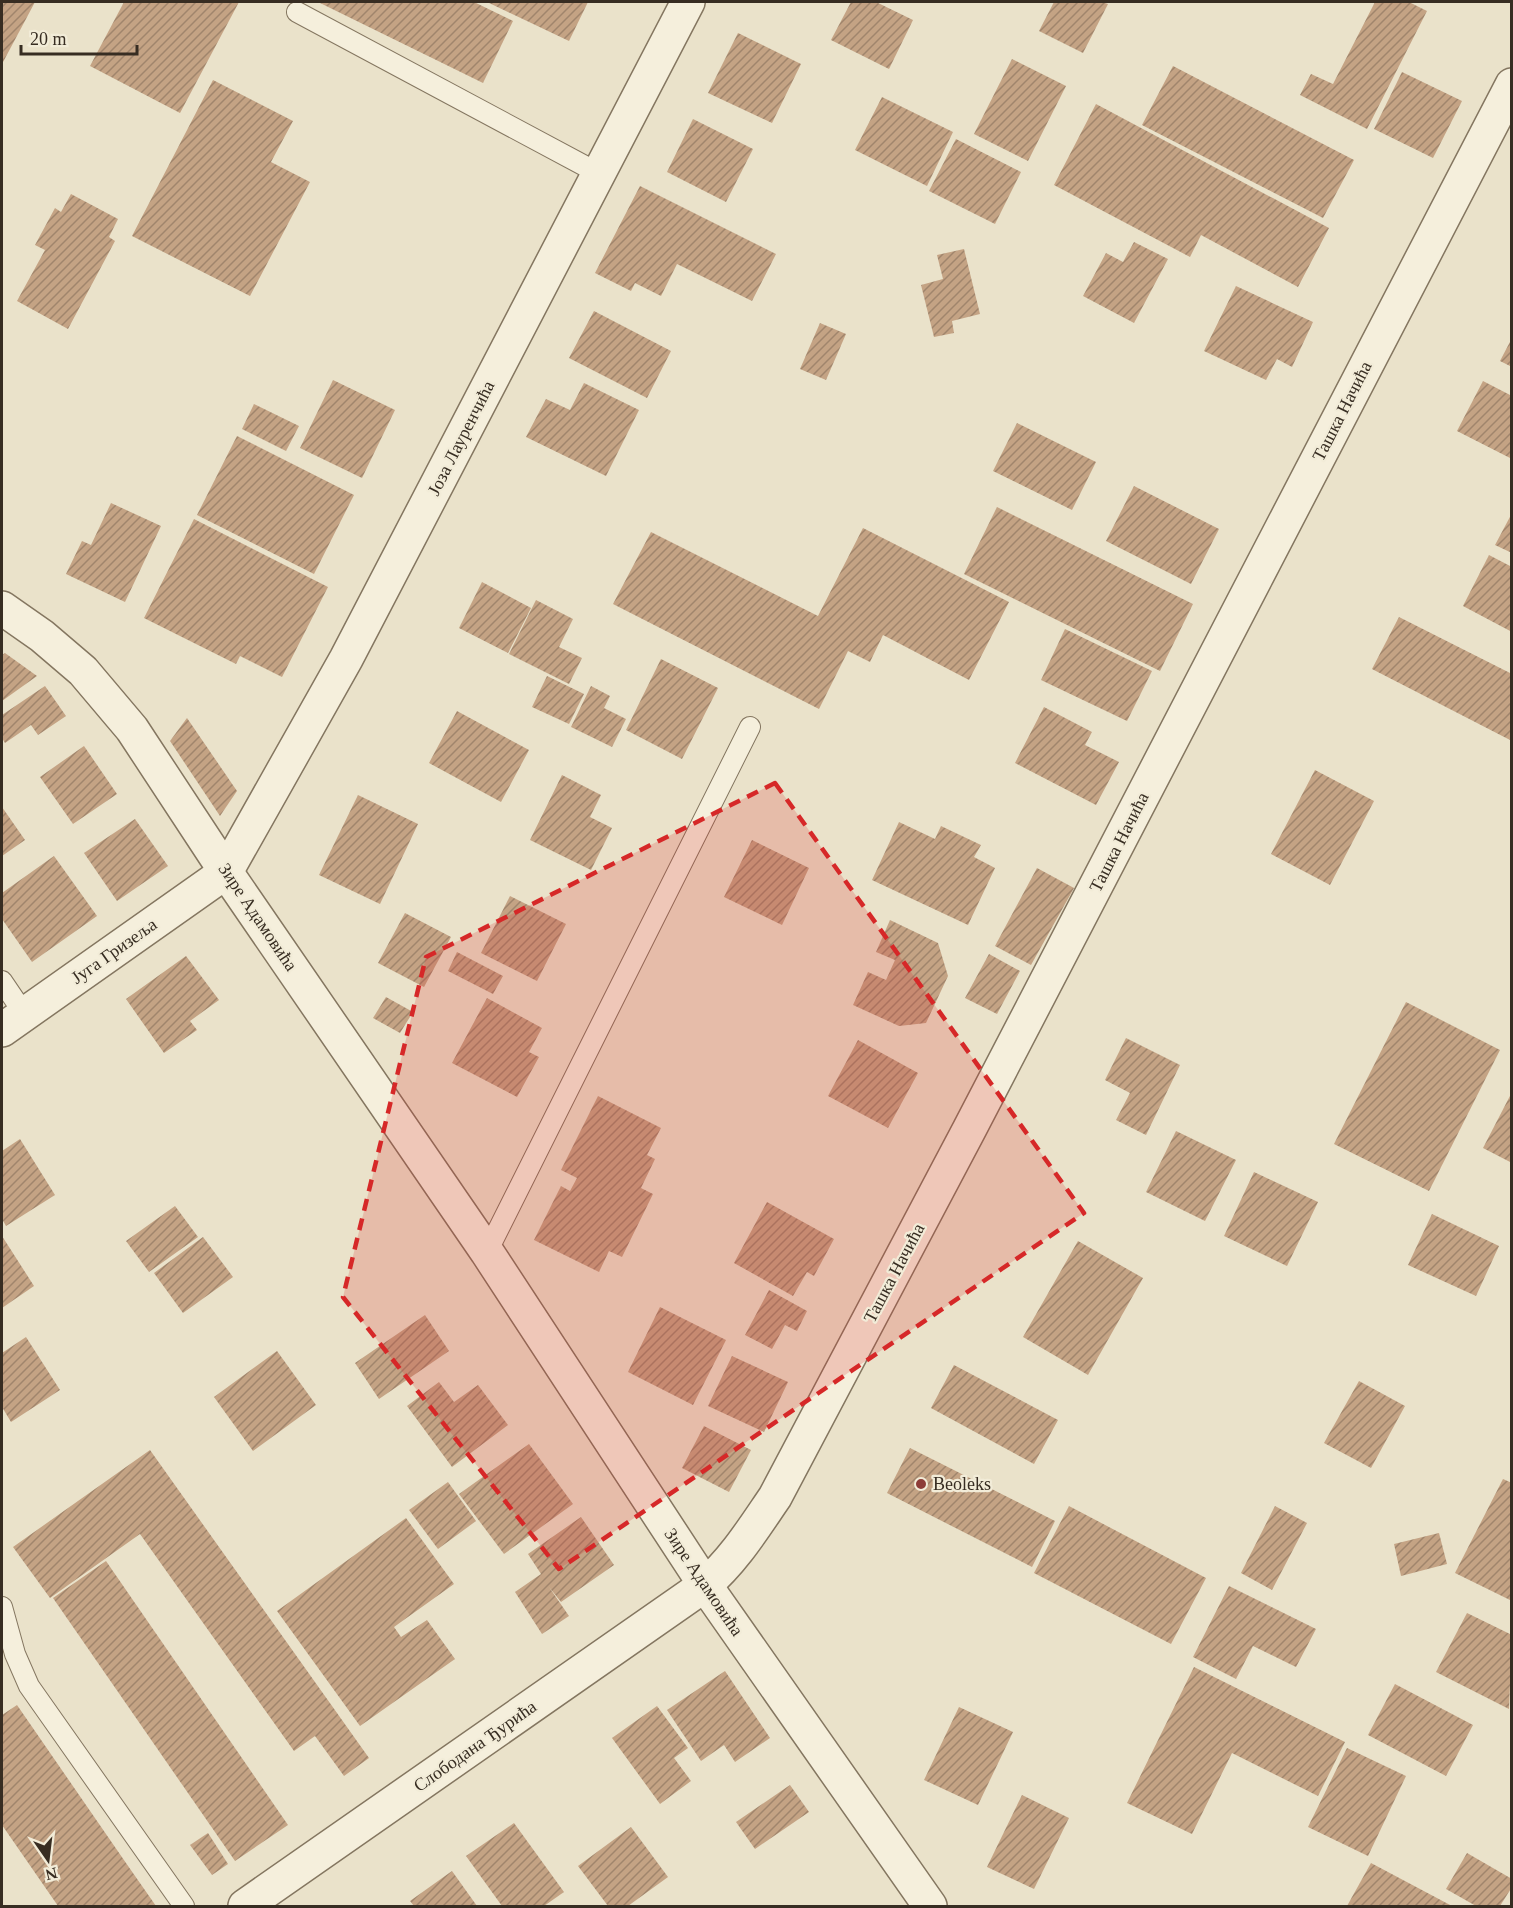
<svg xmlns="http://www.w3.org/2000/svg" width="1513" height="1908" viewBox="0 0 1513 1908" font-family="Georgia,serif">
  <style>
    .building { fill: url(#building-hatch) }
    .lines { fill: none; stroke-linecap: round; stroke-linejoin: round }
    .service-casing { stroke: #847660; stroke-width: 22 }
    .minor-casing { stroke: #847660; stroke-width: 36 }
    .service { stroke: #f5efdc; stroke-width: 20 }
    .minor { stroke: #f5efdc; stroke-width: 33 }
    .marked { fill: #d62828; fill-opacity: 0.2; stroke: #d62828; stroke-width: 4.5; stroke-dasharray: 12 8; stroke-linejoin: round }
    .poi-dot { fill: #8d3c37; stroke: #f2ecd8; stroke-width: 2 }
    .labels { text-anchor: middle; stroke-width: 4.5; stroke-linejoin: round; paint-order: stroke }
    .street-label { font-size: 18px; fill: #372d22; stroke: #f2ecd8 }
    .poi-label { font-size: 18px; fill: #372d22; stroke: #f2ecd8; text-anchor: start }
  </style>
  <defs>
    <pattern id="building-hatch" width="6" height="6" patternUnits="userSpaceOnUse" patternTransform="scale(1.5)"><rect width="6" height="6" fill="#c4a384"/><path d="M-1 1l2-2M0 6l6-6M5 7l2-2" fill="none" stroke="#a0856c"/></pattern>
  </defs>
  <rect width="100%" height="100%" fill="#eae2ca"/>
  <g class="building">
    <path d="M2,2H35L2,64Z"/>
    <path d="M124,2H239L180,113L90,66Z"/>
    <path d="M318,2H474L513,21L483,83Z"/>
    <path d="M487,2H588L569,41Z"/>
    <path d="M851,2H876L913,20L889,69L831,40Z"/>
    <path d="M1054,2H1102L1108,4L1083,53L1039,31Z"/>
    <path d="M1375,2H1409L1427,11L1367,129L1300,95L1311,74L1333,84Z"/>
    <path d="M738,33L801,64L772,123L708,93Z"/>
    <path d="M1012,59L1066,86L1028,161L974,134Z"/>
    <path d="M1173,66L1354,160L1323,218L1142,125Z"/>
    <path d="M1402,72L1462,101L1433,158L1374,129Z"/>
    <path d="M213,80L293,121L271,162L310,182L250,296L132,236Z"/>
    <path d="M882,97L953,132L927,186L855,150Z"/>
    <path d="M1096,104L1329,228L1298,287L1201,235L1190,257L1054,185Z"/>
    <path d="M693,119L753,149L726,202L667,172Z"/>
    <path d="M956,139L1021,172L995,224L929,191Z"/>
    <path d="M640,186L776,254L752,301L677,264L661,296L635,283L631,291L595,273Z"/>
    <path d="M71,194L118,219L109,237L115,241L68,329L17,301L45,250L35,245L55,208L61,212Z"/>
    <path d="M1134,242L1168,259L1134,323L1083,296L1106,253L1123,262Z"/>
    <path d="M964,249L980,314L952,321L954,333L934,337L921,285L943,279L937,255Z"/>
    <path d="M1236,286L1313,322L1292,367L1277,359L1266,380L1204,351Z"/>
    <path d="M594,311L671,351L647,398L569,358Z"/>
    <path d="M820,323L846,334L826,380L800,369Z"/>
    <path d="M1512,338V367L1500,361Z"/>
    <path d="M333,380L395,410L362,478L300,448Z"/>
    <path d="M1483,381L1512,396V459L1457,431Z"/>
    <path d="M584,383L639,410L606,476L526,437L546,399L570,410Z"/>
    <path d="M254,404L299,426L286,451L242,429Z"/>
    <path d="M1017,423L1096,462L1072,510L993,471Z"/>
    <path d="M237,436L354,495L314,574L197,515Z"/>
    <path d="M1134,486L1219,529L1191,584L1106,541Z"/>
    <path d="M111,503L161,526L125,602L66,574L82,541L91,545Z"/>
    <path d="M997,507L1193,604L1160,671L964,574Z"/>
    <path d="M1512,513V553L1495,545Z"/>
    <path d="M194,519L328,587L282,677L240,656L236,664L144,618Z"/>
    <path d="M863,528L1009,602L969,680L883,635L870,662L848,651L819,709L613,604L651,532L818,616Z"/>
    <path d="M1489,555L1512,567V632L1463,606Z"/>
    <path d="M482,582L531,608L508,653L459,628Z"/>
    <path d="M536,600L573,619L559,647L582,658L569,684L509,654Z"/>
    <path d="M1399,617L1512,674V741L1372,669Z"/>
    <path d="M1065,629L1152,671L1127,721L1041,680Z"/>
    <path d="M5,653L37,676L2,701V655Z"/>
    <path d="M661,659L718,688L682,759L626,730Z"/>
    <path d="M547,676L584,694L569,724L532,707Z"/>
    <path d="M45,686L66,716L38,735L31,725L5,743L2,738V715Z"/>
    <path d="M591,686L610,696L604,708L626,719L612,747L571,727Z"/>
    <path d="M1044,707L1092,732L1085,745L1119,762L1096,805L1015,763Z"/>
    <path d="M457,711L529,750L501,802L429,763Z"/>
    <path d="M187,718L237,791L220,816L170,741Z"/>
    <path d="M84,746L117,794L73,824L40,777Z"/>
    <path d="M1315,770L1374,801L1330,885L1271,854Z"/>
    <path d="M562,775L601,795L590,817L612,828L591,870L530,840Z"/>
    <path d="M358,795L418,824L380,904L319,875Z"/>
    <path d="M2,807L25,840L2,856Z"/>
    <path d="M135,819L168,866L117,901L84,853Z"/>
    <path d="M899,822L935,839L941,826L981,845L974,857L995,868L968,925L872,880Z"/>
    <path d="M752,840L809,868L782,925L724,897Z"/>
    <path d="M54,856L97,916L32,962L2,919V893Z"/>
    <path d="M1037,868L1074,888L1031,965L995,946Z"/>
    <path d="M510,896L566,924L537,981L481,953Z"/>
    <path d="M405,913L451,937L424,987L378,963Z"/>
    <path d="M890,920L938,943L948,976L926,1023L899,1026L853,1005L868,972L886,980L895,960L876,952Z"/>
    <path d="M457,952L503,976L493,994L448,971Z"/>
    <path d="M989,954L1020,971L997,1014L965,998Z"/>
    <path d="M186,956L219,1000L190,1021L197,1030L164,1053L126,999Z"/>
    <path d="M386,997L413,1012L400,1033L373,1018Z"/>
    <path d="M487,998L542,1028L529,1052L539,1057L517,1097L452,1063Z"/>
    <path d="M1406,1002L1500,1050L1429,1191L1334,1144Z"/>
    <path d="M1126,1038L1180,1065L1146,1135L1116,1120L1130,1093L1105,1080Z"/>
    <path d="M858,1040L918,1073L888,1128L828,1096Z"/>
    <path d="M1512,1092V1163L1483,1148Z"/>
    <path d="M598,1096L661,1128L647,1155L655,1159L641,1188L653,1194L622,1257L609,1251L599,1272L534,1240L561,1186L570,1191L577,1178L561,1170Z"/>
    <path d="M1176,1131L1236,1160L1205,1221L1146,1192Z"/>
    <path d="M20,1139L55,1195L6,1226L2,1219V1151Z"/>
    <path d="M1254,1172L1318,1202L1287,1266L1224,1236Z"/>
    <path d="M767,1202L834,1239L814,1276L807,1272L793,1296L734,1263Z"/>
    <path d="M175,1206L198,1237L149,1272L126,1241Z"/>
    <path d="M1432,1214L1499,1246L1476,1296L1408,1265Z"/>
    <path d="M2,1236L34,1286L2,1308Z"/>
    <path d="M203,1237L233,1277L183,1313L154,1273Z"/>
    <path d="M1078,1241L1143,1278L1088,1375L1023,1337Z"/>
    <path d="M769,1290L807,1311L797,1331L785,1325L772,1349L745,1335Z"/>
    <path d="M660,1307L726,1340L693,1405L628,1372Z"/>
    <path d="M425,1315L449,1351L379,1399L355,1363Z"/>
    <path d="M26,1337L60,1390L11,1422L2,1407V1353Z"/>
    <path d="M277,1351L316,1405L253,1451L214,1397Z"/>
    <path d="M732,1356L788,1382L764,1432L708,1406Z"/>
    <path d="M954,1365L1058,1420L1034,1464L931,1408Z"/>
    <path d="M1359,1381L1405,1406L1371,1468L1324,1443Z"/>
    <path d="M439,1382L454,1402L478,1385L508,1425L452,1467L407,1406Z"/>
    <path d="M704,1426L751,1450L729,1492L682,1468Z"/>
    <path d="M529,1444L573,1504L504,1554L459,1494Z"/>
    <path d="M910,1448L1055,1521L1032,1567L887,1493Z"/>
    <path d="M150,1450L369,1758L344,1776L315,1736L294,1751L140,1534L50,1598L13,1547Z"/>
    <path d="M1503,1479L1512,1483V1601L1455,1573Z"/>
    <path d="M448,1482L476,1521L438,1549L409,1510Z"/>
    <path d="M1069,1506L1206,1578L1171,1644L1034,1573Z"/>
    <path d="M1275,1506L1307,1523L1272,1590L1241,1573Z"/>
    <path d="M581,1517L614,1565L561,1602L549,1587L569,1616L542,1634L515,1592L541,1574L528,1554Z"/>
    <path d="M406,1518L454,1584L394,1627L401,1637L427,1620L455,1659L360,1726L277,1611Z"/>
    <path d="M1439,1533L1447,1564L1401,1576L1394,1544Z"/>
    <path d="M106,1561L288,1825L235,1861L53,1598Z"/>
    <path d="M1229,1586L1316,1629L1296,1667L1253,1646L1236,1679L1193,1657Z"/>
    <path d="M1467,1613L1512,1635L1509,1709L1436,1672Z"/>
    <path d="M1194,1667L1345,1742L1318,1796L1232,1753L1192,1834L1127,1803Z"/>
    <path d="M725,1671L770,1738L735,1762L724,1745L701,1761L667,1710Z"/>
    <path d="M1395,1684L1473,1725L1446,1776L1368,1735Z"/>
    <path d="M17,1705L126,1863L156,1906H58L2,1825V1715Z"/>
    <path d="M657,1706L688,1748L674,1758L691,1781L660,1804L612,1738Z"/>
    <path d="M959,1707L1013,1732L978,1805L924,1780Z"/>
    <path d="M1347,1748L1406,1776L1368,1856L1308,1827Z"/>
    <path d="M790,1785L809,1812L755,1849L736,1822Z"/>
    <path d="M1022,1795L1069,1818L1034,1889L987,1867Z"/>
    <path d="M514,1823L564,1892L544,1906H502L466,1856Z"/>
    <path d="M631,1827L668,1877L628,1906H608L578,1866Z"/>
    <path d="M208,1833L228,1864L212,1875L190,1845Z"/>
    <path d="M1467,1853L1512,1879V1887L1500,1906H1476L1446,1889Z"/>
    <path d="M1371,1863L1452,1906H1347Z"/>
    <path d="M452,1871L477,1906H414L410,1901Z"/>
  </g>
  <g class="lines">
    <defs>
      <g id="service">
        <path d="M297,12L598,173"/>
        <path d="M2,981L25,1015"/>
        <path d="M487,1252L750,727"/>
        <path d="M2,1607L15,1654L29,1686L184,1906"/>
      </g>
      <g id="minor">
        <path d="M2,608L42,636L83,671L132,729L226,872L487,1252L705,1585L930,1906"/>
        <path d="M2,1030L226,872L346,659L688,2"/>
        <path d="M245,1906L705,1585C734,1560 753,1529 775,1497L969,1130L1512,85"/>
      </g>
    </defs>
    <use href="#service" class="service-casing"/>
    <use href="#minor" class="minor-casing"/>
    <use href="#service" class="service"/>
    <use href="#minor" class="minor"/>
  </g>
  <path class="marked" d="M775,783L1084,1213L559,1569L343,1297L426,957Z"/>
  <circle class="poi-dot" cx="921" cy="1484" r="6"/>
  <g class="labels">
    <g class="street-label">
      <text transform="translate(1342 411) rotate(-63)" y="6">Ташка Начића</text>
      <text transform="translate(461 438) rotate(-63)" y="6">Јоза Лауренчића</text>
      <text transform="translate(1119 842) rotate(-63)" y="6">Ташка Начића</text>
      <text transform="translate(258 917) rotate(56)" y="6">Зире Адамовића</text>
      <text transform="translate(114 951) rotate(-35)" y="6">Југа Гризеља</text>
      <text transform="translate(894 1273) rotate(-62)" y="6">Ташка Начића</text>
      <text transform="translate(704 1582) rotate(56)" y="6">Зире Адамовића</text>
      <text transform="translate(475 1746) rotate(-35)" y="6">Слободана Ђурића</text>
    </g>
    <g class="poi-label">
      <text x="933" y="1490">Beoleks</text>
    </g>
  </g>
  <rect width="1513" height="1908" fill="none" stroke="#372d22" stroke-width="6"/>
  <g transform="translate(48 1860) rotate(166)" stroke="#f2ecd8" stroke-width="4.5" paint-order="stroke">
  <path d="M0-4.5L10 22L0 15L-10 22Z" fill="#372d22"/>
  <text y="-9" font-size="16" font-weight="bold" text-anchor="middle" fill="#372d22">N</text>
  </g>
  <path d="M21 45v9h116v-9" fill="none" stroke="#372d22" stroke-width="3"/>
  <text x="30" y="45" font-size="18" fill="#372d22" stroke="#f2ecd8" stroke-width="4.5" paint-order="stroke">20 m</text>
</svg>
